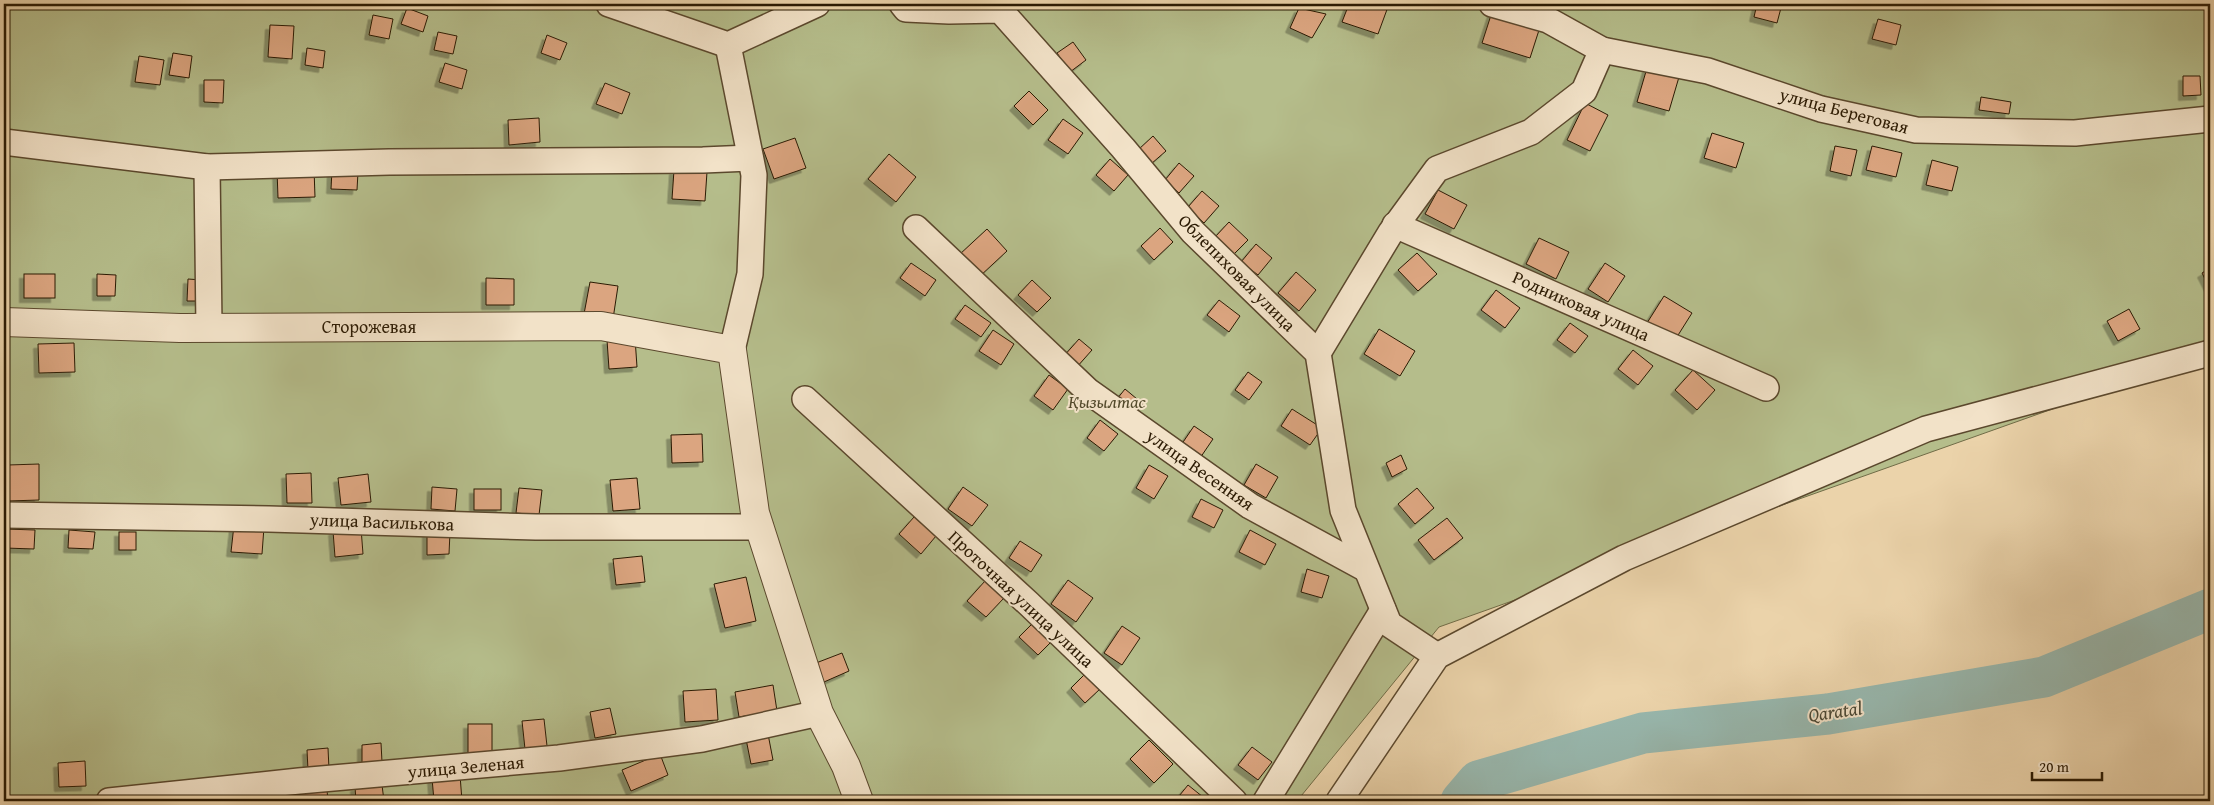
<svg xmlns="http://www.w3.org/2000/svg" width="2214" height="805" viewBox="0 0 2214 805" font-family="'Gentium Book Plus',serif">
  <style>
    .green { fill: #b5bd8b; stroke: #706c47 }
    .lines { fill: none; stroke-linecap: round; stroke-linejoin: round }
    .river { stroke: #98b7ad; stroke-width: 41 }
    .building { fill: #dba580; stroke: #2b1a03; filter: url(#shadow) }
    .minor-casing { stroke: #5b482d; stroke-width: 28 }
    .tertiary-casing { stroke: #5b482d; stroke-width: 30 }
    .minor { stroke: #f2e2c8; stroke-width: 25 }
    .tertiary { stroke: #f2e2c8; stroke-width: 28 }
    .labels { text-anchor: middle; stroke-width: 4; stroke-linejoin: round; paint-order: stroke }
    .street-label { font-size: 18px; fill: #2b1a03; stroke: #f2e2c8 }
    .park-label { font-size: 18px; font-style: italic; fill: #544b2c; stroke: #f2e2c8 }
    .water-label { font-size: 19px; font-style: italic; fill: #4c4936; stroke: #f2e2c8 }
  </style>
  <defs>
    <filter id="shadow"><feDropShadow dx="-4.5" dy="4.5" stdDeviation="0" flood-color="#0004"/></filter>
  </defs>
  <rect width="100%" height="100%" fill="#ebd3aa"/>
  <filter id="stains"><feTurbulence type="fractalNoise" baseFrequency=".004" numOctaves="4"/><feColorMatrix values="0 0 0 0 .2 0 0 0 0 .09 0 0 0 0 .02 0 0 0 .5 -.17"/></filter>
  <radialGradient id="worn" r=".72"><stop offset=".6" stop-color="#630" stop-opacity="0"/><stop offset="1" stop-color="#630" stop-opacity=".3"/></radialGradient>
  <path class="green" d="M4,4H2210V353L1439,627L1297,801H4Z"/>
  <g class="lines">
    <path class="river" d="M1461,801L1478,781L1643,733L1828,714L2044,677L2210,609"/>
  </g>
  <g class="building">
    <path d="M1349,4H1389L1378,34L1342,22Z"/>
    <path d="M1757,4H1782L1777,23L1754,17Z"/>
    <path d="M407,8L428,16L423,32L401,24Z"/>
    <path d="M1299,8L1326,14L1312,38L1290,28Z"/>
    <path d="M1492,12L1540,27L1530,58L1482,43Z"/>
    <path d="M373,15L393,19L389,39L369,35Z"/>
    <path d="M1878,19L1901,25L1896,45L1872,39Z"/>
    <path d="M270,25L294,26L292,59L268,57Z"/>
    <path d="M438,32L457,36L453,54L434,50Z"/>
    <path d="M547,35L567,43L560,60L541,53Z"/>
    <path d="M1073,42L1086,60L1070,72L1057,53Z"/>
    <path d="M307,48L325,51L323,68L305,65Z"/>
    <path d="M173,53L192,56L189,78L169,75Z"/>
    <path d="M139,56L164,60L160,85L135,82Z"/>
    <path d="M445,63L467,70L462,89L439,82Z"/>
    <path d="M1647,68L1679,77L1669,111L1637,102Z"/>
    <path d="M2183,76H2200L2201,95L2183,96Z"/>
    <path d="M204,80H224L223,103L204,102Z"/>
    <path d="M605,83L630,93L622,114L596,104Z"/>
    <path d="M1029,91L1048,110L1033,125L1014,106Z"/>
    <path d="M1981,97L2011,102L2009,114L1979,110Z"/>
    <path d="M1585,103L1608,115L1590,151L1567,140Z"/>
    <path d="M539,118L540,142L509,145L508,120Z"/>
    <path d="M1063,119L1083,133L1068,154L1048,140Z"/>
    <path d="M1712,133L1744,143L1736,168L1704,158Z"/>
    <path d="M1153,136L1166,151L1151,164L1138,150Z"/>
    <path d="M795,138L806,168L774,179L763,149Z"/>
    <path d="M1835,146L1857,150L1851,176L1830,171Z"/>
    <path d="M1872,146L1902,153L1896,177L1866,170Z"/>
    <path d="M889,154L916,177L896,202L868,179Z"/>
    <path d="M1110,159L1128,175L1114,191L1096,175Z"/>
    <path d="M1932,160L1958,167L1952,191L1926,185Z"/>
    <path d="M1179,163L1194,176L1179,193L1165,180Z"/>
    <path d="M314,169L315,197L278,198L277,170Z"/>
    <path d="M332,170L358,172L357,190L331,189Z"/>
    <path d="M674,170L707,172L705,201L672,199Z"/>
    <path d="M1438,190L1467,205L1454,229L1425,214Z"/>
    <path d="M1202,191L1219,206L1204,223L1188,207Z"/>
    <path d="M1229,222L1248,240L1234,254L1215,237Z"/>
    <path d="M1160,228L1173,242L1154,260L1141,246Z"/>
    <path d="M987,229L1007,251L979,277L959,255Z"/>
    <path d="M1539,238L1569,252L1556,279L1526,264Z"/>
    <path d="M1256,244L1272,258L1258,275L1241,262Z"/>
    <path d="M1417,253L1437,274L1418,291L1398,270Z"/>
    <path d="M911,263L936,280L925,296L900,278Z"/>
    <path d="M1605,263L1625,276L1608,302L1588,289Z"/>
    <path d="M2210,268V289L2202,273Z"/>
    <path d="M1296,272L1316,290L1299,311L1278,293Z"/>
    <rect x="24" y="274" width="31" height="24"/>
    <path d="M97,274L116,275L115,296H97Z"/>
    <path d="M486,278L514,279V305H486Z"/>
    <path d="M188,279L202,280L201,301H187Z"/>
    <path d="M1032,280L1051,298L1037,312L1018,295Z"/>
    <path d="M590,282L618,286L613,319L584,314Z"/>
    <path d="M1496,290L1520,308L1505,328L1481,310Z"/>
    <path d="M1664,296L1692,313L1675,340L1647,323Z"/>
    <path d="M1219,300L1240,316L1229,332L1207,315Z"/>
    <path d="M965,305L991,323L981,337L955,319Z"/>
    <path d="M2129,309L2140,329L2118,341L2107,321Z"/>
    <path d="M1570,323L1588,336L1575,353L1557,340Z"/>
    <path d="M1379,329L1415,351L1400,376L1364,354Z"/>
    <path d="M993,330L1014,344L1001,365L979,351Z"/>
    <path d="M635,338L637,367L609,369L607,340Z"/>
    <path d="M1079,339L1092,350L1076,368L1063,357Z"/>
    <path d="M74,343L75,372L39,373L38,344Z"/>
    <path d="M1633,350L1653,366L1638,385L1618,369Z"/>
    <path d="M1693,370L1715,390L1697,410L1675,390Z"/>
    <path d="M1248,372L1262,382L1249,400L1235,390Z"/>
    <path d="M1049,375L1068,389L1053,410L1034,396Z"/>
    <path d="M1125,389L1143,404L1131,418L1113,404Z"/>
    <path d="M1292,409L1322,428L1310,445L1281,426Z"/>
    <path d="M1100,420L1118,434L1104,451L1087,438Z"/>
    <path d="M1194,426L1213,439L1196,464L1177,451Z"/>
    <path d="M702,434L703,462L672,463L671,435Z"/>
    <path d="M1401,455L1407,469L1392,477L1386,463Z"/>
    <path d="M39,464V500L8,501V465Z"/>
    <path d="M1256,464L1278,477L1266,498L1244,485Z"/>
    <path d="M1149,465L1168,476L1154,499L1136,488Z"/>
    <path d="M311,473L312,503H287L286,474Z"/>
    <path d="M368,474L371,502L341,505L338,478Z"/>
    <path d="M637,478L640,509L613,511L610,480Z"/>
    <path d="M432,487L457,489L455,511L431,509Z"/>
    <path d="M963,487L988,505L972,526L948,509Z"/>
    <path d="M519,488L542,490L539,515L516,513Z"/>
    <path d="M1417,488L1434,508L1415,524L1398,504Z"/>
    <rect x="474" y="489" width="27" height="21"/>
    <path d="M1201,499L1223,510L1214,528L1192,517Z"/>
    <path d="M914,517L936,536L921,554L899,534Z"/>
    <path d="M1447,518L1463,538L1434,560L1418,540Z"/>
    <path d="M234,525L264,527L262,554L231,552Z"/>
    <path d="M361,528L363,554L335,557L333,531Z"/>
    <path d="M6,529L35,530L34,549L5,548Z"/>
    <path d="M69,530L95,532L93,549L68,548Z"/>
    <path d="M1250,530L1276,544L1265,565L1239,552Z"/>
    <rect x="119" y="532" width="17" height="18"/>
    <path d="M427,532H450L449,554L427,555Z"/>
    <path d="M1020,541L1042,555L1031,572L1009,558Z"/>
    <path d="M642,556L645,582L616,585L613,559Z"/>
    <path d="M1307,569L1329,576L1322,598L1301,592Z"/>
    <path d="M746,577L756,621L725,628L714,584Z"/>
    <path d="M1068,580L1093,598L1076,622L1051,604Z"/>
    <path d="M985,581L1004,598L986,617L967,601Z"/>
    <path d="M1035,621L1054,639L1038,655L1019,637Z"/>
    <path d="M1122,626L1140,638L1122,665L1104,653Z"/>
    <path d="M842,653L849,671L824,682L816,663Z"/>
    <path d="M1085,674L1100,689L1085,703L1071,688Z"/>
    <path d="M773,685L777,711L739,717L735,692Z"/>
    <path d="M716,689L718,720L685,722L683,691Z"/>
    <path d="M610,708L616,734L595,738L590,712Z"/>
    <path d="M544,719L547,746L525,749L522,721Z"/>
    <rect x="468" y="724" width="24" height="30"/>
    <path d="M768,734L773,760L751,764L746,739Z"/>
    <path d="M1149,740L1173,764L1154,783L1130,759Z"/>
    <path d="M381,743L382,762L362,763V745Z"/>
    <path d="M1252,747L1272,762L1258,780L1238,765Z"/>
    <path d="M328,748L329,769L308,770L307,750Z"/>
    <path d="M660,754L668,775L631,791L622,770Z"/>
    <path d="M85,761L86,786L59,787L58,763Z"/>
    <path d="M460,775L462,801H434L432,778Z"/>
    <path d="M382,785L384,801H356L355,787Z"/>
    <path d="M1188,785L1208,801H1175Z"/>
    <path d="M327,790L328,801H290V794Z"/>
  </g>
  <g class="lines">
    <defs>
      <g id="minor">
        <path d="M609,4L728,45L817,4"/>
        <path d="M902,4L906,9L949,11L1000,10L1123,148L1193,232L1318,353L1343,510L1389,624L1437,656"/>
        <path d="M1492,4L1548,20L1602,50L1708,71L1821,109L1916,130L2075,133L2210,119"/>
        <path d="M728,45L754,175L750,274L732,350"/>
        <path d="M4,142L207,167L389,162L703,160L750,158"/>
        <path d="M207,167L209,327"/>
        <path d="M1395,225L1766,388"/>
        <path d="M916,228L1088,391L1250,506L1366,569"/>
        <path d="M1318,353L1391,232L1437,169L1531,132L1584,91L1602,50"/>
        <path d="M805,399L1029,604L1234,801"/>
        <path d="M4,515L269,519L536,527H760"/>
        <path d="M109,801L299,781L559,758L702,739L819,713"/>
        <path d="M1266,801L1383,610"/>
        <path d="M1339,801L1437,656L1624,558L1926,429L2210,353"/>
      </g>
      <path id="tertiary" d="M4,322L180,328L601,326L732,350L755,513L819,713L846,766L859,801"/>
    </defs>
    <use href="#minor" class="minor-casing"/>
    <use href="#tertiary" class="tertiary-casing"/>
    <use href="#minor" class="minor"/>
    <use href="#tertiary" class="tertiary"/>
  </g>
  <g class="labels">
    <g class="street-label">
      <text transform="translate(1844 111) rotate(15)" y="6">улица Береговая</text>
      <text transform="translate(1237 273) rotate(45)" y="6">Облепиховая улица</text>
      <text transform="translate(1581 306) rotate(24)" y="6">Родниковая улица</text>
      <text x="369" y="333">Сторожевая</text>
      <text transform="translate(1200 470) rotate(35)" y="6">улица Весенняя</text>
      <text transform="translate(382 522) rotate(2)" y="6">улица Василькова</text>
      <text transform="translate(1021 599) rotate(43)" y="6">Проточная улица улица</text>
      <text transform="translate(466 767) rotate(-5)" y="6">улица Зеленая</text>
    </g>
    <g class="park-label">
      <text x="1107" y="408">Қызылтас</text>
    </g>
    <g class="water-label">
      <text transform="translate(1835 711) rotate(-8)" y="7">Qaratal</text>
    </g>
  </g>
  <rect width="2214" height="805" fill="none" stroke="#ebd3aa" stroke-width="20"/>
  <rect x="5" y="5" width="2204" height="795" fill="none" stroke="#2b1a03" stroke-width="2.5"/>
  <rect x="10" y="10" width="2194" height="785" fill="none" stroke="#2b1a03"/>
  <path d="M2032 772v8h70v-8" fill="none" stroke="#2b1a03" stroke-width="2.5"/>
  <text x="2039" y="772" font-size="15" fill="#2b1a03" stroke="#f2e2c8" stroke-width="4" paint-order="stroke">20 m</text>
  <rect width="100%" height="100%" filter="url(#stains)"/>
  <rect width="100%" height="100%" fill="url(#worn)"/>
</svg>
